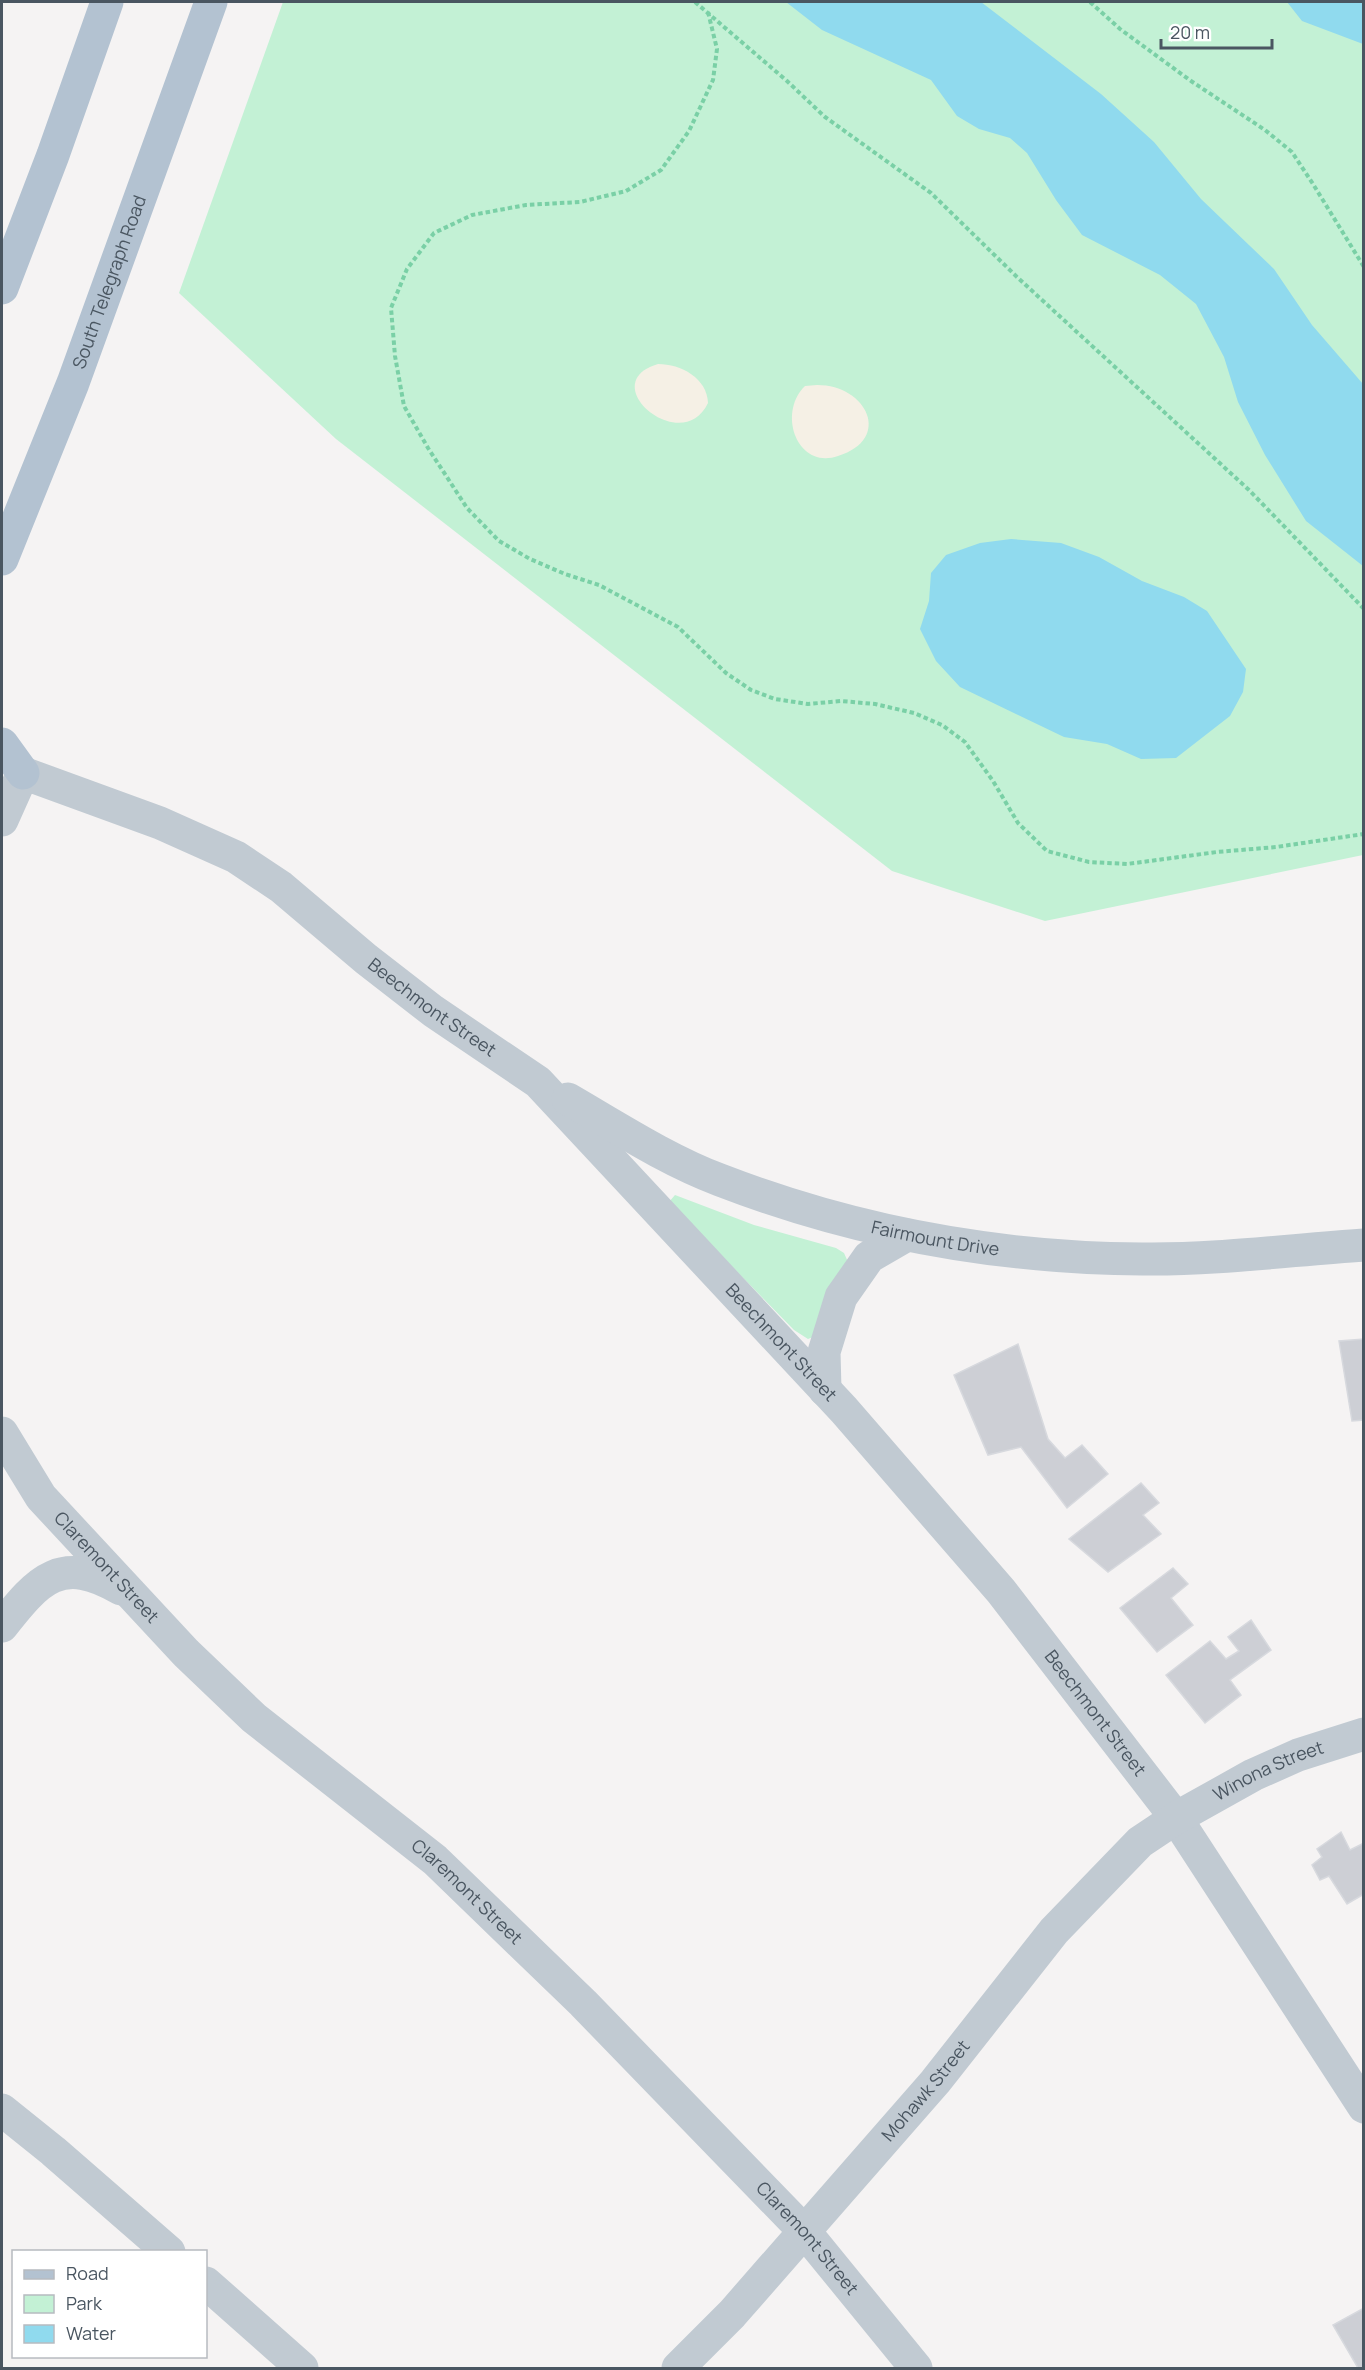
<svg xmlns="http://www.w3.org/2000/svg" width="1365" height="2370" viewBox="0 0 1365 2370" font-family="Manrope,sans-serif">
  <style>
    .green { fill: #c3f1d5 }
    .sand { fill: #f5f0e5 }
    .water { fill: #90daee }
    .building { fill: #cdcfd5; stroke: #d7d9de; stroke-width: 1.5 }
    .lines { fill: none; stroke-linecap: round; stroke-linejoin: round }
    .path { stroke: #7ad0a6; stroke-width: 4; stroke-dasharray: 4.5 3; stroke-linecap: butt }
    .minor { stroke: #c1cad2; stroke-width: 33 }
    .primary { stroke: #b3c2d1; stroke-width: 33 }
    .labels { text-anchor: middle; stroke-width: 6; stroke-linejoin: round; paint-order: stroke }
    .street-label { font-size: 18px; fill: #4a5661; stroke: #fff }
  </style>
  <rect width="100%" height="100%" fill="#f5f3f3"/>
  <g class="green">
    <path d="M283,2H1363V855L1045,921L892,871L336,439L179,293Z"/>
    <path d="M675,1195L754,1225L836,1248L844,1253L848,1262L813,1337L808,1339L794,1330L669,1202Z"/>
  </g>
  <g class="sand">
    <path d="M658,364C681,364 707,378 708,403C682,458 593,383 658,364Z"/>
    <path d="M817,385C867,385 893,439 838,456C797,470 777,413 805,386Z"/>
  </g>
  <g class="water">
    <path d="M786,2H981L1101,94L1154,142L1201,199L1274,269L1312,325L1363,384V566L1306,521L1265,455L1238,402L1224,357L1196,304L1160,275L1082,235L1056,200L1027,153L1010,138L979,129L957,116L931,80L822,30Z"/>
    <path d="M1287,2H1363V44L1302,21Z"/>
    <path d="M1011,539L1061,543L1099,557L1142,581L1184,597L1207,611L1246,669L1243,692L1230,716L1176,758L1141,759L1107,744L1064,737L960,687L936,661L920,629L929,601L931,573L946,555L980,543Z"/>
  </g>
  <g class="building">
    <path d="M1364,1339V1420L1352,1421L1339,1341Z"/>
    <path d="M1018,1344L1048,1439L1065,1458L1082,1445L1108,1474L1067,1508L1021,1447L988,1455L954,1375Z"/>
    <path d="M1141,1483L1159,1503L1143,1515L1161,1534L1108,1572L1069,1539Z"/>
    <path d="M1173,1568L1188,1584L1171,1598L1193,1625L1157,1652L1120,1608Z"/>
    <path d="M1251,1620L1271,1650L1230,1680L1241,1695L1205,1723L1166,1675L1210,1641L1226,1659L1239,1651L1228,1637Z"/>
    <path d="M1341,1832L1350,1850L1364,1843V1894L1347,1904L1329,1876L1320,1880L1312,1865L1322,1857L1317,1849Z"/>
    <path d="M1364,2308V2368H1358L1333,2325Z"/>
  </g>
  <g class="lines">
    <g class="path">
      <path d="M695,2L787,81L825,117L931,193L1017,277L1249,490L1364,609"/>
      <path d="M1090,2L1120,29L1191,81L1265,130L1292,152L1313,184L1364,267"/>
      <path d="M708,12L717,49L713,80L689,131L661,170L626,191L580,202L526,205L472,215L434,233L407,269L391,308L395,356L404,406L428,448L467,508L499,541L530,559L565,574L599,585L678,627L726,673L751,690L775,699L808,704L841,701L875,704L914,713L942,725L965,742L993,781L1018,823L1047,851L1089,862L1127,864L1217,852L1276,847L1364,834"/>
    </g>
    <g class="minor">
      <path id="s1" d="M2,820L23,773L160,823L236,857L281,887L366,959L433,1011L538,1082L844,1410L1001,1591L1176,1818L1364,2107"/>
      <path id="s2" d="M568,1099C618,1128 667,1160 720,1180C855,1232 998,1258 1142,1259C1215,1260 1290,1250 1364,1245"/>
      <path d="M825,1390L824,1352L841,1297L869,1257L907,1235"/>
      <path id="s3" d="M2,1433L41,1497L186,1653L254,1718L435,1860L583,2003L805,2232L916,2368"/>
      <path d="M2,1626C39,1579 61,1554 121,1589"/>
      <path d="M2,2110L53,2151L169,2252"/>
      <path d="M206,2283L302,2368"/>
      <path id="s4" d="M678,2368L732,2314L935,2082L1054,1931L1140,1842L1176,1818L1253,1775L1298,1755L1364,1734"/>
    </g>
    <g class="primary">
      <path d="M2,288L53,155L107,2"/>
      <path id="s5" d="M2,559L73,383L211,2"/>
      <path d="M2,744L23,773"/>
    </g>
  </g>
  <g class="labels">
    <g class="street-label">
      <text dy="6" stroke="none"><textPath href="#s5" startOffset="297">South Telegraph Road</textPath></text>
      <text dy="6" stroke="none"><textPath href="#s1" startOffset="528">Beechmont Street</textPath></text>
      <text dy="6" stroke="none"><textPath href="#s2" startOffset="396">Fairmount Drive</textPath></text>
      <text dy="6" stroke="none"><textPath href="#s1" startOffset="1014">Beechmont Street</textPath></text>
      <text dy="6" stroke="none"><textPath href="#s3" startOffset="171">Claremont Street</textPath></text>
      <text dy="6" stroke="none"><textPath href="#s1" startOffset="1500">Beechmont Street</textPath></text>
      <text dy="6" stroke="none"><textPath href="#s4" startOffset="848">Winona Street</textPath></text>
      <text dy="6" stroke="none"><textPath href="#s3" startOffset="657">Claremont Street</textPath></text>
      <text dy="6" stroke="none"><textPath href="#s4" startOffset="372">Mohawk Street</textPath></text>
      <text dy="6" stroke="none"><textPath href="#s3" startOffset="1143">Claremont Street</textPath></text>
    </g>
  </g>
  <rect width="1365" height="2370" fill="none" stroke="#4a5661" stroke-width="6"/>
  <rect x="12" y="2250" width="195" height="108" fill="#ffffff" stroke="#b7bbc0" stroke-width="1.5"/>
  <rect x="24" y="2270" width="30" height="9" fill="#b3c2d1" stroke="#b7bbc0" stroke-width="1.5"/>
  <text x="66" y="2280" font-size="18" fill="#4a5661">Road</text>
  <rect x="24" y="2295" width="30" height="18" fill="#c3f1d5" stroke="#b7bbc0" stroke-width="1.5"/>
  <text x="66" y="2310" font-size="18" fill="#4a5661">Park</text>
  <rect x="24" y="2325" width="30" height="18" fill="#90daee" stroke="#b7bbc0" stroke-width="1.5"/>
  <text x="66" y="2340" font-size="18" fill="#4a5661">Water</text>
  <path d="M1161 39v9h111v-9" fill="none" stroke="#4a5661" stroke-width="3"/>
  <text x="1170" y="39" font-size="18" fill="#4a5661" stroke="#ffffff" stroke-width="4.5" paint-order="stroke">20 m</text>
</svg>
